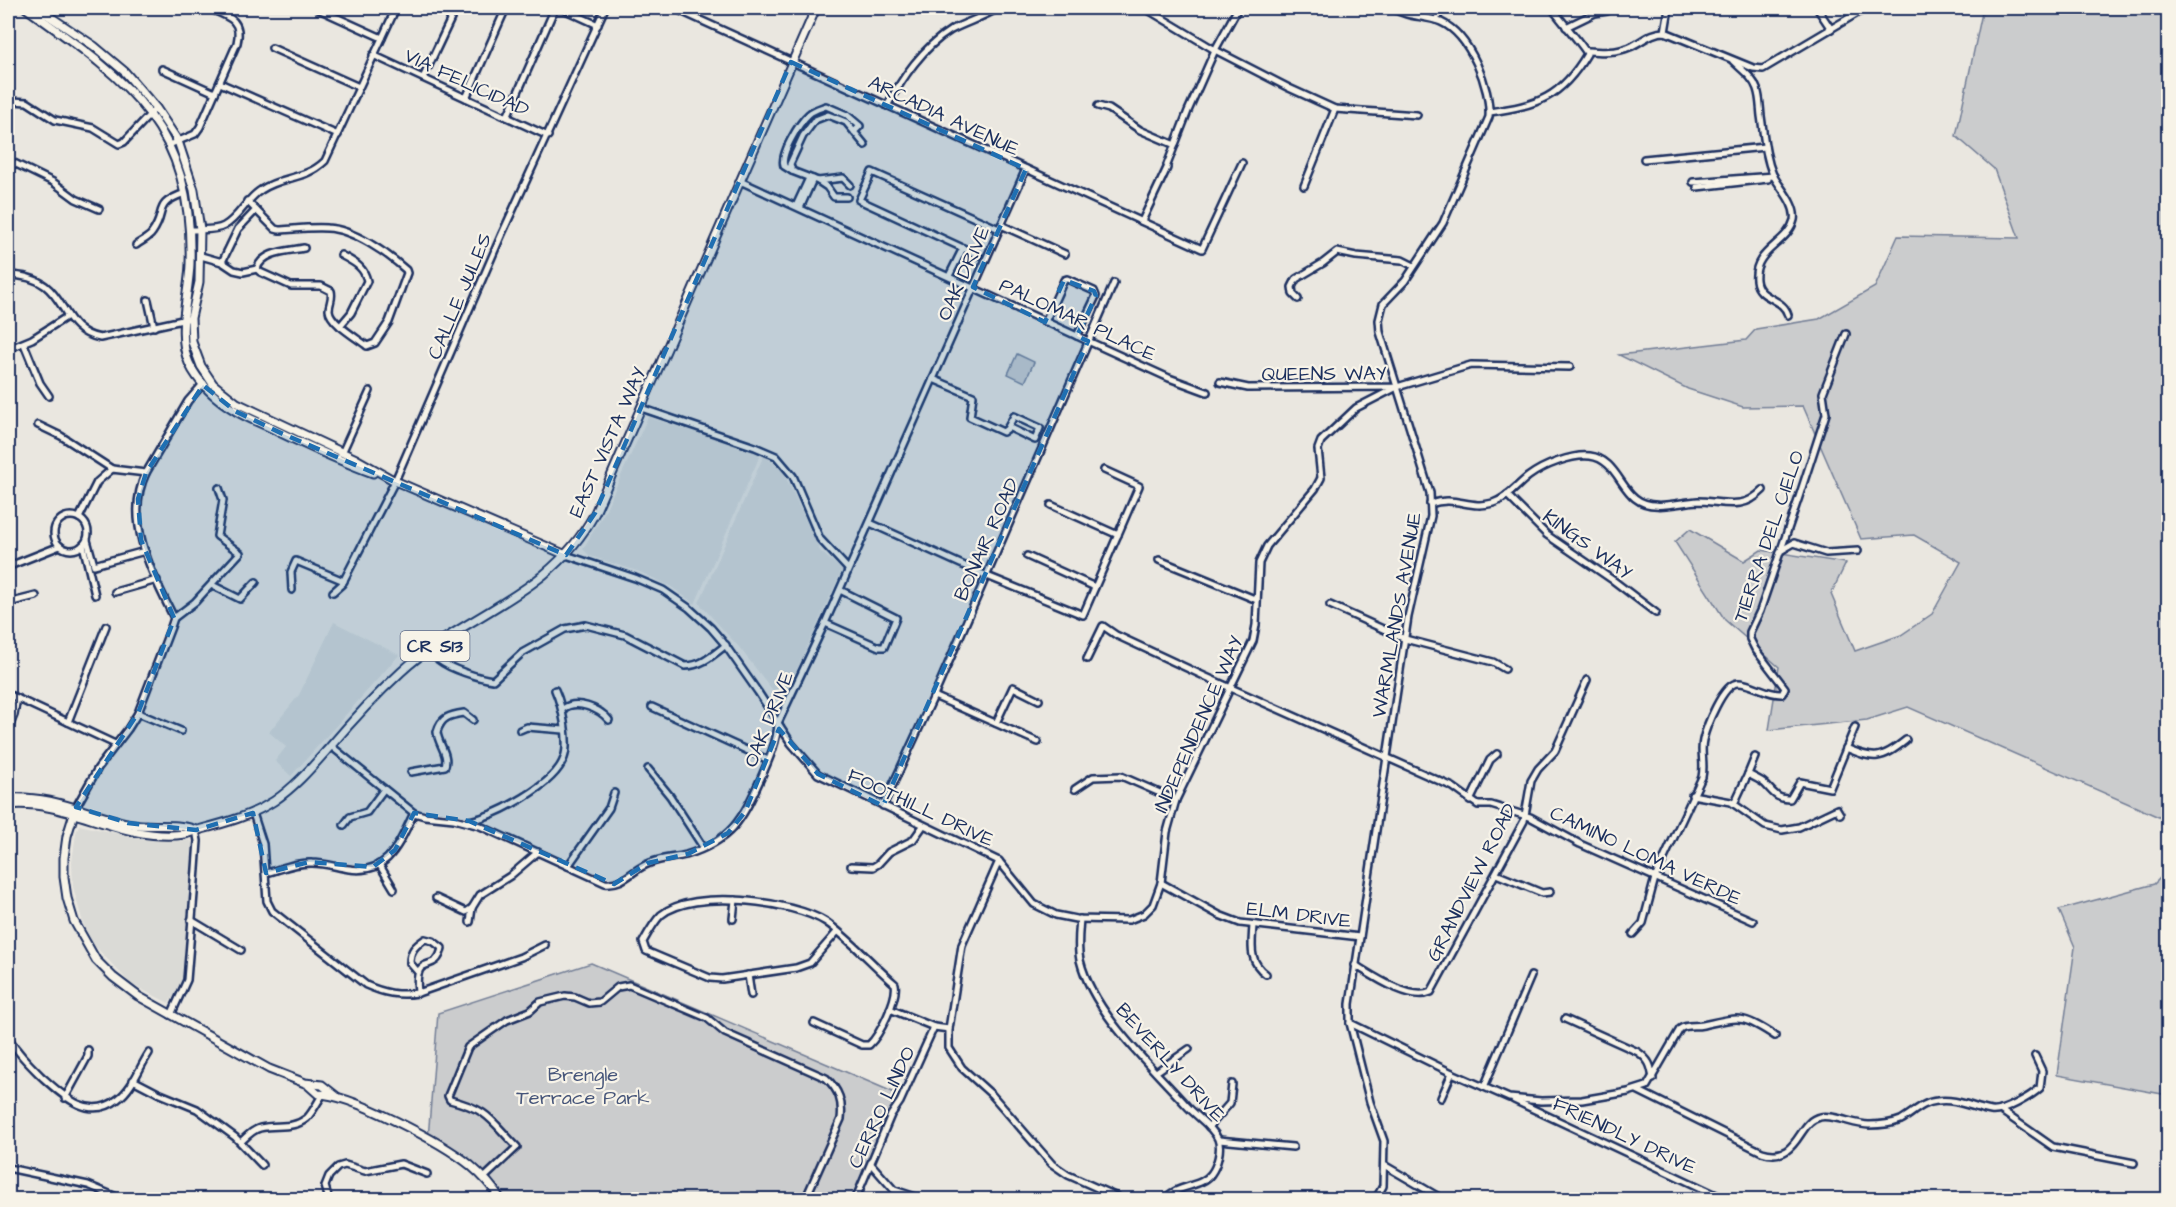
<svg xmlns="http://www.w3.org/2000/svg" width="2176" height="1207" viewBox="0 0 2176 1207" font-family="'Architects Daughter',sans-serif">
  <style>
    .built { fill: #dadad6 }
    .green { fill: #cbcccd; stroke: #737e96; stroke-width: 1.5 }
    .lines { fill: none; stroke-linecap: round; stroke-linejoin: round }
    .minor-casing { stroke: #1b2f5e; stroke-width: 10 }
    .major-casing { stroke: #1b2f5e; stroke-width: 11 }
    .minor { stroke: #f7f3e8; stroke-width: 5 }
    .major { stroke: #f7f3e8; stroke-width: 7 }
    .marked { fill: #1f6fb2; fill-opacity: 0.2; stroke: #1f6fb2; stroke-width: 4.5; stroke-dasharray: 12 8; stroke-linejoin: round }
    .labels { text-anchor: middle; stroke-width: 4.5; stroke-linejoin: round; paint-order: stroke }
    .shield { fill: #f7f3e8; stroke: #5d6a87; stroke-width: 1.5 }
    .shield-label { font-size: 18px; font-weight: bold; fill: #1b2f5e }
    .street-label { font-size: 20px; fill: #1b2f5e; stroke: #f7f3e8 }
    .park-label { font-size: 20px; fill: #47567a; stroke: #f7f3e8 }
  </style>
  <rect width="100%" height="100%" fill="#eae7e0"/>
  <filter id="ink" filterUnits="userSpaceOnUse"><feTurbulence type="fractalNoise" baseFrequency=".0167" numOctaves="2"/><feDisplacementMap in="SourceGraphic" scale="12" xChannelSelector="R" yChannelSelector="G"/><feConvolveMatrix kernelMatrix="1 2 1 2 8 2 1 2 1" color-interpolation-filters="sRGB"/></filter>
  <g filter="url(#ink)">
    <g class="built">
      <path d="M648,417L761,453L695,604L670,586L640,572L590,556L583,549L604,513Z"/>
      <path d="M764,455L783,471L820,551L842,570L782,702L739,647L699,603Z"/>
      <path d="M334,622L399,655L291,776L275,761L286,747L269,732L299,695Z"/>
      <path d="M79,825L115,833L176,841L190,840L194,844L181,987L169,1003L131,984L92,943L83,923L73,887L72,862L76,833Z"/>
    </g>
    <g class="green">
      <path d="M1983,8H2168V821L1908,707L1867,720L1769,730L1779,667L1725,620L1675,542L1690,529L1744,561L1761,550L1846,563L1831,594L1855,651L1901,635L1932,614L1961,562L1914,535L1861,539L1803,406L1743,407L1688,389L1619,355L1746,340L1756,329L1819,319L1875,287L1898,236L2019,238L1994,169L1956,136Z"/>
      <path d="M1017,354L1034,362L1025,382L1008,374Z"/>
      <path d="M2168,870V1095L2057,1075L2075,947L2059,910L2154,884Z"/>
      <path d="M591,963L902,1096L854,1199H501L484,1178L428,1139L438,1013Z"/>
    </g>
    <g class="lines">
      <defs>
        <g id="minor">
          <path d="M316,8L382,38"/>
          <path d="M561,8L598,25"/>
          <path d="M674,8L1202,249L1242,163"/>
          <path d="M1145,8L1215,50L1289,88L1335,109L1417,115"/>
          <path d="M1817,8L1831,29"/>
          <path d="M1436,20L1442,8"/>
          <path d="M1566,27L1595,13L1607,11L1611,8"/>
          <path d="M1665,32L1669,8"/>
          <path d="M272,48L359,87"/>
          <path d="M1587,51C1602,52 1616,53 1630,47C1643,41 1651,32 1665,32L1753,68L1763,69L1866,8"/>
          <path d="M373,55L548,136"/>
          <path d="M1733,61C1742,70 1753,77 1757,89C1760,97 1760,107 1761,116C1764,136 1765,156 1773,175C1780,188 1797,205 1794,220C1788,244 1753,250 1756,280C1758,300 1783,297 1788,315"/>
          <path d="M162,69L215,93"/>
          <path d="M423,78L456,8"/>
          <path d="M220,83L338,135"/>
          <path d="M466,98L506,8"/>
          <path d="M13,101L27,102L55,120L93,128L119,144L124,142L156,108"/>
          <path d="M887,106C903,77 922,48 951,30C966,22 984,17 998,8"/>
          <path d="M1098,106L1109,109L1140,130L1175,145"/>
          <path d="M1490,112C1538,105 1561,98 1587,54C1586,49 1558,17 1552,8"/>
          <path d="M507,117L555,8"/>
          <path d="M854,132L860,126L847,115L826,106C821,108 813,110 809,114C799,123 780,154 784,166L792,171L790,164L803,136L815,120L828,115L846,122L865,145"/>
          <path d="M169,145L195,134L200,127L237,43C243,19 227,16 208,8"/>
          <path d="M1644,159L1765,147"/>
          <path d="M8,160L53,182L76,199L99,209"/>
          <path d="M1167,165L1188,111L1215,50L1238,8"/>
          <path d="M792,171L818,181L843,178L850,185"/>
          <path d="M740,181L1077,336L1169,378L1207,392"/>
          <path d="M818,181L827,187L834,197H847"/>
          <path d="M1693,182L1774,176"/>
          <path d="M1304,186L1335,109"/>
          <path d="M1697,187L1768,179"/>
          <path d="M247,201L275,229L279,230C295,229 312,227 327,228C353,229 387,253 406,270L407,273L389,322L375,343L367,346C357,338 330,323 329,310C329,303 333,299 331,291L321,286H291L260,272L257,269"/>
          <path d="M796,206L809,178"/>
          <path d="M800,208L813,179"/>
          <path d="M1142,221L1167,168"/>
          <path d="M1001,225L1065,254"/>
          <path d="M191,230C201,229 215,231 224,226C239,218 246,199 261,190C283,175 304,181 325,161L396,8"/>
          <path d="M136,245C141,241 149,238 152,233C168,211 151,205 185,193"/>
          <path d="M978,255L859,200L872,172L999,229"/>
          <path d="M201,256L222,262L234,270L243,272L257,269"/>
          <path d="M222,262L238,229L256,210"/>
          <path d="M257,269C262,251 289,251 304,248"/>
          <path d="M8,275C72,276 53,329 100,338L187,319"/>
          <path d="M949,276L963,248"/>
          <path d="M1298,299L1293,294L1292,287L1296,279L1323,263L1337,252L1356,256L1402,260L1414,266"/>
          <path d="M148,300L154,327"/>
          <path d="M1045,322L1064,280L1067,279L1094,291L1096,296L1077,336"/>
          <path d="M340,326L351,313L367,281C364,266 353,262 341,255"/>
          <path d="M24,344L40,383L49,396"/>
          <path d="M8,349L32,339L68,316"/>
          <path d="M933,379L973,396L970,417L1003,432L1007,429L1014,416L1040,428L1035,440L1008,427"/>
          <path d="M1220,382L1248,388L1397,387L1471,365L1570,367"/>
          <path d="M641,408L755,447L776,456L793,476L820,539L848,569"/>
          <path d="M38,425L61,436L112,469"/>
          <path d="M342,453L370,391"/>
          <path d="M1507,495L1547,535L1614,581L1656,613"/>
          <path d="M1430,504C1456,495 1469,510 1493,503C1507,499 1518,484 1529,476C1544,465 1572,454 1590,456C1614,459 1619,485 1635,498C1652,512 1679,502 1698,501C1712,501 1726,505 1740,503C1749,502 1756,497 1763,490"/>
          <path d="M1051,505L1118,535"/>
          <circle cx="71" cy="533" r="17"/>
          <path d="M79,518L97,482L112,469L146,473"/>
          <path d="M870,523L987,576L1083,615L1139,486L1104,470"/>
          <path d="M87,540L94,565L145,551"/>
          <path d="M83,545L95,595"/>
          <path d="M1782,550L1794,543L1826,553L1858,551"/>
          <path d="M566,555L635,578L663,590L689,608L711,628L723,642L758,692L791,743L818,774L999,861L962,945L949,1029V1048L962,1068L992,1095L1052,1164L1068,1175L1124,1200"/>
          <path d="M1027,556L1095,587"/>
          <path d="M1159,560L1257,600"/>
          <path d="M8,569L12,565L60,546"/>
          <path d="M212,585L240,599L256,582"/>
          <path d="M292,590L291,572L296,561L344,581"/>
          <path d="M115,592L157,580"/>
          <path d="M333,592L342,584L395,481L501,236L605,8"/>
          <path d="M8,603L36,596"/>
          <path d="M1330,605L1405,639L1493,662L1505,669"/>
          <path d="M174,618L195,602L240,553L217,536L223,500L219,488"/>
          <path d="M825,623L879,647H884L896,618L840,590"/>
          <path d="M432,648C434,652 435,657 439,660C450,669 479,678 493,680L522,653L565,629L586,625L625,635L685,666C702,666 713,655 726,645"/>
          <path d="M1087,659L1103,626L1116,635L1204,676L1453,787L1478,805H1491L1530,817L1580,844L1753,921"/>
          <path d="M8,694L115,744"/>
          <path d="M934,696L1038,742"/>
          <path d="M652,707L768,760"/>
          <path d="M563,709C576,699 599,708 609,720"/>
          <path d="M138,713L181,731"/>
          <path d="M68,722L106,626"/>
          <path d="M996,723L1013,687L1039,700"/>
          <path d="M8,730L14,715L17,698"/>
          <path d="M520,730L527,727L564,730"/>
          <path d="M331,746L414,813L425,816L454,819L480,826L605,883C625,885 632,869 650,863C661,858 674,858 686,855C731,841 742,820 760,780C768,762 777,743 778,723L825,623L1026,169"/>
          <path d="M1846,748C1875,760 1881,760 1906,740"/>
          <path d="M648,769L670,796L703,847"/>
          <path d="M411,772L445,766C449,754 438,744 437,732C441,717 450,715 464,713L473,720"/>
          <path d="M1748,774L1755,757"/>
          <path d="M1075,789L1093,777L1121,776L1176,800"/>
          <path d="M1692,795L1731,802L1765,826L1782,830L1799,827L1837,809L1840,814"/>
          <path d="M1470,801L1490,760L1497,754"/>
          <path d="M1734,804L1748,774C1753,777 1761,780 1765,784C1774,793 1776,799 1790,799L1800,782L1830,788L1855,727"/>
          <path d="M883,806L934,696L1114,283"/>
          <path d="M76,807L98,768L128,729L138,713L171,627L174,618C153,575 123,520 146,473L188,401L204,383"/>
          <path d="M253,813L263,844L267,901L272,911L366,985C384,993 398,996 418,993L521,957L545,945"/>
          <path d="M470,821C497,815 555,785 564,758C570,741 562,706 555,690"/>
          <path d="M344,825L350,817L367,812L384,789"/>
          <path d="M999,861L1034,904L1056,915L1076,919L1129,920L1144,914L1153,905L1161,883L1167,832L1176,800L1253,641L1256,625L1259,563L1267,546L1315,489L1321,478L1318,449L1321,441L1356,408L1397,387"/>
          <path d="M379,864L394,889"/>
          <path d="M568,866L609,808L614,793"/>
          <path d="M851,866L873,867L878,864L889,852L913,840L923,826"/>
          <path d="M266,873C281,869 296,862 312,863C325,863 336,867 349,869C389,875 399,843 414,813"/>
          <path d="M1496,874L1542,893L1550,892"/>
          <path d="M1161,883L1219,915L1240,923L1360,937"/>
          <path d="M436,898L466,912L472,908L480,895L510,876L538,852"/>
          <path d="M733,919L735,900"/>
          <path d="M1080,919C1079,933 1077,946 1080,960C1093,1013 1151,1066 1187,1106C1197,1117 1212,1126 1218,1139C1222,1149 1217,1166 1211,1174C1201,1188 1177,1184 1164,1200"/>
          <path d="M191,920L241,950"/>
          <path d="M470,922L472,908"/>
          <path d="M1253,925C1252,945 1248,961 1266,974"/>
          <path d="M1633,934L1643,923L1655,878L1702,777C1705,763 1700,752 1703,740C1706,727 1723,683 1738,683C1753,683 1767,695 1782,694L1785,688L1755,649L1750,639V632L1760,611L1799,497L1826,414L1823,393L1846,334"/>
          <path d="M1355,965C1373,976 1411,1002 1431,992L1524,821L1531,781L1538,769L1555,751L1587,680"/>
          <path d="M417,971L410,963C410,950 415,946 425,939L433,941L442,948C436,977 413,949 418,993"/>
          <path d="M748,975L751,995"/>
          <path d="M890,1009L934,1027L949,1029"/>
          <path d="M171,1015L187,980L196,869L198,841L196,830"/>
          <path d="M1565,1019L1638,1052C1649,1060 1651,1065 1653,1079"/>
          <path d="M814,1023L862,1045H869C880,1035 898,998 895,984C874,966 848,937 826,922C793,901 693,888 661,915C654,922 648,933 643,942L646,951L710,978L722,979L796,968L810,963L837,932"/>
          <path d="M1350,1023L1452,1073L1509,1098L1541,1101L1582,1100L1628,1092L1647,1086L1680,1029C1687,1024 1694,1027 1703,1025C1740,1017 1742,1014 1775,1036"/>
          <path d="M8,1037C17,1052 28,1063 41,1076C62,1095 89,1122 118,1099C133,1088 139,1068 149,1053"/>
          <path d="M1156,1072L1189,1049"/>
          <path d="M133,1080L158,1093L197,1109L235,1137L262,1165"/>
          <path d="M1484,1087L1531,976"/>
          <path d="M1637,1090L1762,1152C1799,1164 1797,1121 1820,1117C1832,1114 1855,1125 1869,1125C1880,1125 1891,1124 1901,1120C1913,1113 1923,1102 1937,1101C1956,1098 1973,1108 1991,1111C2003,1113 2031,1096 2040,1088L2042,1071L2035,1056"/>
          <path d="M65,1098L88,1056V1050"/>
          <path d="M1441,1098L1452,1073"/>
          <path d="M1514,1100L1727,1200"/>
          <path d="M2000,1110L2053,1147L2134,1163"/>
          <path d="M1209,1127L1230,1103L1232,1084"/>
          <path d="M1219,1140L1293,1147"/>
          <path d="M241,1142C246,1137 252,1130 260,1128C277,1124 292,1130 307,1118C313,1112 318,1101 323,1094"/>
          <path d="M871,1164L894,1190L925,1200"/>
          <path d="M1384,1165L1444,1200"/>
          <path d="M8,1168L88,1185L124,1200"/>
          <path d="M484,1178L517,1147C491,1121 490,1110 450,1100L448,1096L468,1047L507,1020L530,1011L540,1002L565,996L575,997L589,1003L600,1002L618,987L629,985L707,1018L725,1033L826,1078C839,1090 843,1102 841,1119L805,1200"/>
          <path d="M329,1200L325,1186L329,1176L338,1167L345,1165L365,1171L401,1164L427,1174"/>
          <path d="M858,1200L856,1198L891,1115L900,1102L934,1027"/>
          <path d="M1371,1200L1378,1195L1383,1186L1384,1141L1370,1102L1350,1023V1004L1408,617L1431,516L1430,493L1380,332L1379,320L1383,304L1405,281L1443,223L1489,117C1491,88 1470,35 1441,22C1425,15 1408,18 1393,8"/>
        </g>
        <g id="major">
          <path d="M26,8C128,81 194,125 190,264C189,295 176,333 189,363C198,383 217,400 236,411C249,419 264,424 277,431C308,446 340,461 373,473"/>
          <path d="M37,8L94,46L125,72L156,108L178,141L194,190L200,229L199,282L191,318L192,342L201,366L213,384L237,403L356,459L395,481L566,555"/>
          <path d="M8,798C54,795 87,815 131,824C152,828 176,822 196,830"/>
          <path d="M8,805C67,798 121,843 185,834C190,833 194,831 198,830C225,823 251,816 274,801C296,786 312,767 329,748C351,722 376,695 401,672C466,612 550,597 595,513L816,8"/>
          <path d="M76,807L67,836L64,858V877L67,898L74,921L96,960L113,977L138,996L269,1069L305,1083L322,1085L336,1096"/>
          <path d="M309,1086L318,1094C351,1094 443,1143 470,1165C482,1175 493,1187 501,1200"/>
        </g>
      </defs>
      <use href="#minor" class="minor-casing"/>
      <use href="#major" class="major-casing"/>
      <use href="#minor" class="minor"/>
      <use href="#major" class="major"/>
    </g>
  </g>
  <path class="marked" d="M791,62L1026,169L973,287L1045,322L1064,280L1094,291L1096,296L1077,336L1088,341L883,806L818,774L779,729L745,812L728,833L688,854L648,863L614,884L469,821L414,813L395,850L373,867L309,862L266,873L253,813L196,830L128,823L76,807L138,713L171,627L174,618L141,540L138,499L146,473L203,385L235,411L283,434L566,555L595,513Z"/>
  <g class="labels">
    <rect class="shield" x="400.5" y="631" width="69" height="30" rx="4.5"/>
    <g class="shield-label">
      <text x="435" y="652">CR S13</text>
    </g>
    <g class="street-label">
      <text transform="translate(467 82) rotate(25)" y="7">VIA FELICIDAD</text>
      <text transform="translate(944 115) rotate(25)" y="7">ARCADIA AVENUE</text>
      <text transform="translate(963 273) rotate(-66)" y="7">OAK DRIVE</text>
      <text transform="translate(459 296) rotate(-67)" y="7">CALLE JULES</text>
      <text transform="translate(1078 319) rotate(25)" y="7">PALOMAR PLACE</text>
      <text x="1324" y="380">QUEENS WAY</text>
      <text transform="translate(607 442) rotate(-66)" y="7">EAST VISTA WAY</text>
      <text transform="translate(1768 536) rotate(-71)" y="7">TIERRA DEL CIELO</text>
      <text transform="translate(986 539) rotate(-66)" y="7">BONAIR ROAD</text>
      <text transform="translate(1588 544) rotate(36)" y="7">KINGS WAY</text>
      <text transform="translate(1396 615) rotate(-80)" y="7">WARMLANDS AVENUE</text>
      <text transform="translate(768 719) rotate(-68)" y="7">OAK DRIVE</text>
      <text transform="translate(1198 724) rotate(-66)" y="7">INDEPENDENCE WAY</text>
      <text transform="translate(921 807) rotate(25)" y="7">FOOTHILL DRIVE</text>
      <text transform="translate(1646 855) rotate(25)" y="7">CAMINO LOMA VERDE</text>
      <text transform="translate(1471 882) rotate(-63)" y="7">GRANDVIEW ROAD</text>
      <text transform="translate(1299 914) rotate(7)" y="7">ELM DRIVE</text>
      <text transform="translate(1171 1062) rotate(48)" y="7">BEVERLY DRIVE</text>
      <text transform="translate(881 1107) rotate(-65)" y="7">CERRO LINDO</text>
      <text transform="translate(1625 1135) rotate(25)" y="7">FRIENDLY DRIVE</text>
    </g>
    <g class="park-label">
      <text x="583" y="1081">Brengle<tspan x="583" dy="23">Terrace Park</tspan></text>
    </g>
  </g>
  <rect width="2176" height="1207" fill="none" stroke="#f7f3e8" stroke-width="30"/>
  <rect x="15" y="15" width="2146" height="1177" fill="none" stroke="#1b2f5e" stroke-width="2" filter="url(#ink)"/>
</svg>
